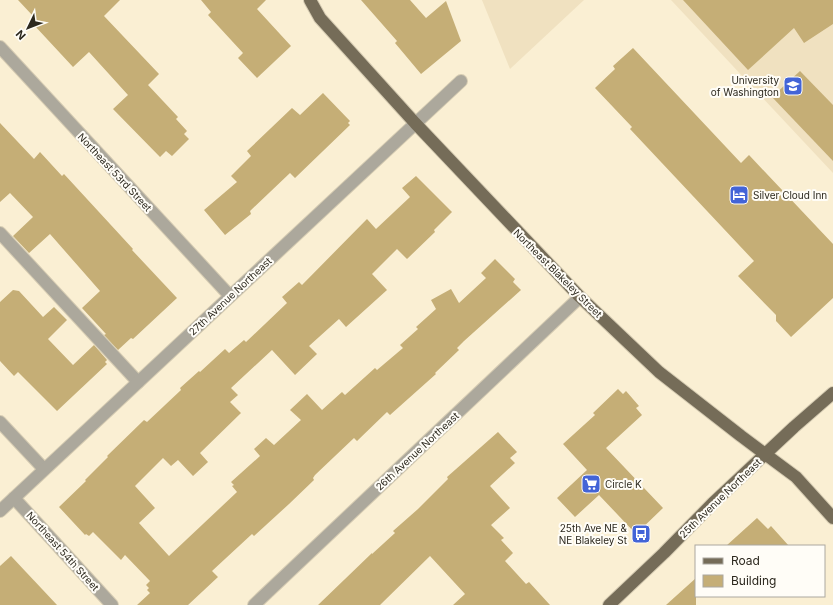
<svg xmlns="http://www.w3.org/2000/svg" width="833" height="605" viewBox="0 0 833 605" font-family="Inter,sans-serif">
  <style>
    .built { fill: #f0e1c0 }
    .building { fill: #c5ae76 }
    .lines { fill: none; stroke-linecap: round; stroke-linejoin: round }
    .minor-casing { stroke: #d5cbb2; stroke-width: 14 }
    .major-casing { stroke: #d5cbb2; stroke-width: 14 }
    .minor { stroke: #aca89c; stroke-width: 12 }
    .major { stroke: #756c58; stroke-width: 12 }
    .labels { text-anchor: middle; stroke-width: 4; stroke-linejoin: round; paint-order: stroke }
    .poi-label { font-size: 10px; fill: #2c281e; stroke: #fffdf7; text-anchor: end }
    .street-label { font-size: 10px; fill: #2c281e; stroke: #fffdf7 }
  </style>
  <rect width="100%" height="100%" fill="#faefd3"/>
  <g class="built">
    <path d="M482,0H584L510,69Z"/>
    <path d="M671,0H833V173Z"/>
  </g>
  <g class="building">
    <path d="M18,0H120L104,16L159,74L148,85L178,117L176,119L187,131L184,134L189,139L172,156L166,151L160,157L113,109L128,95L89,52L73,67L34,25L37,22L32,17L33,16Z"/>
    <path d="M201,0H266L257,9L291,46L257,78L238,58L243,53L208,15L211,12Z"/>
    <path d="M361,0H410L426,18L446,1L461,41L421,74L395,43L397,41Z"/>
    <path d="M683,0H833V24L804,43L794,28L748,70Z"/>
    <path d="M633,48L741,163L749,155L833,244V298L791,337L776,321V315L738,276L754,261L630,129L632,127L595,88L615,69L613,66Z"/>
    <path d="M800,71L833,105V161L772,97Z"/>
    <path d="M323,93L350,121L348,123L350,125L295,178L290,173L250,211L251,214L225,235L204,210L237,182L231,176L251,156L247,151L292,108L300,115Z"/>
    <path d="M0,123L34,159L40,152L62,176L64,174L133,249L132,250L177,298L133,339L131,338L118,350L104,335L106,334L82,308L100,291L50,234L29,253L13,236L33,217L10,193L0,202Z"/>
    <path d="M416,176L452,212L434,230L435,232L407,259L397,249L372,274L387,290L346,327L339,319L309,346L317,354L295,375L272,350L231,388L238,395L230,402L241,413L200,453L208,462L193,476L178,460L171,466L163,458L135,486L155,508L139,523L169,556L237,492L232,486L234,485L231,482L260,456L254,449L266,438L274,445L301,420L290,410L307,394L322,410L342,392L345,395L375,368L377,370L403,348L400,345L418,329L416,327L436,309L431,300L451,289L459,303L486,278L481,273L495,259L515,279L513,282L521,290L464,341L457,348L459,350L435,373L436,374L390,415L387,412L357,441L354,438L315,475L313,478L314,480L289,504L254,536L252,534L212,571L218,577L188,605H137L150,593L147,590L149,588L146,585L150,581L125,555L121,560L93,532L89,536L86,534L85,535L59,507L86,481L85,480L108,457L107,456L144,420L147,422L181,390L180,388L199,371L200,372L225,349L229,353L244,340L246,342L287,303L282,297L299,282L302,285L367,219L376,229L410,197L402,188Z"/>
    <path d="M13,290L19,291L43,317L54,307L67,320L48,339L73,365L94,345L107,360L105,362L107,364L57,411L18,372L14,376L0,361V302Z"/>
    <path d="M618,389L623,394L626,391L639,406L636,408L642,415L606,448L663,508L636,534L599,495L575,517L557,498L587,470L563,444L595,415L593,413Z"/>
    <path d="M498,432L517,452L510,458L515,463L490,486L510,508L491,525L504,538L501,540L513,553L505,561L526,584L529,582L550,605H453L465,594L430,556L380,605H318L372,553V554L395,533L393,531L418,509L448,479L447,477Z"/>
    <path d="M757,518L768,529L771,526L789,546H726Z"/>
    <path d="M11,556L57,605H0V566Z"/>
    <path d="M696,578V605H666Z"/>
  </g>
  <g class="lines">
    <defs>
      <g id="minor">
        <path d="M0,47L230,296"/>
        <path d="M0,233L138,382"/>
        <path d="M0,422L44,469"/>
        <path d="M14,498L112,605"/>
        <path d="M0,511L461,81"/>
        <path d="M254,605L580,297"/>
      </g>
      <g id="major">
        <path d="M310,0L320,18L415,123L580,297L659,372L741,436L796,477L833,518"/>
        <path d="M609,605L664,553L713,503L794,427L833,393"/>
      </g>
    </defs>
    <use href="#minor" class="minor-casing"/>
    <use href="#major" class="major-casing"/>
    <use href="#minor" class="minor"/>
    <use href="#major" class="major"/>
  </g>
  <defs>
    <symbol id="university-square" viewBox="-11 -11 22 22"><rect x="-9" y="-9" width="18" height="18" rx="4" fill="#4364d7" stroke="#fffdf7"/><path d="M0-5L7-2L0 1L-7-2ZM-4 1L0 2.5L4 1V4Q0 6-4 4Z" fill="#fff"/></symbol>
    <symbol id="hotel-square" viewBox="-11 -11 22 22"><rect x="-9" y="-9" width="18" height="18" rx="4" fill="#4364d7" stroke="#fffdf7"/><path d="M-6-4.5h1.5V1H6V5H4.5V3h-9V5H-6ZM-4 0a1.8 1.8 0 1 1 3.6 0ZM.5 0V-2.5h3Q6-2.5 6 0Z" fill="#fff"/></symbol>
    <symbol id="supermarket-square" viewBox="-11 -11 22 22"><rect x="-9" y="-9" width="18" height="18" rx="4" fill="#4364d7" stroke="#fffdf7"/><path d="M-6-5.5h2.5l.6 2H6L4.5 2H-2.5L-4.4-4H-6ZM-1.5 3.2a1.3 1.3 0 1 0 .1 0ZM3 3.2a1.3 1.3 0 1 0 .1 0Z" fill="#fff"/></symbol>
    <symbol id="bus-square" viewBox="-11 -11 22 22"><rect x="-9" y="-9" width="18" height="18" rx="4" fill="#4364d7" stroke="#fffdf7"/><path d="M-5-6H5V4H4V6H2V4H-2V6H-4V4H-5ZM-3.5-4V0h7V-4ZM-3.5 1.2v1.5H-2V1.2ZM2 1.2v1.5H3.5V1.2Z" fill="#fff"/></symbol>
  </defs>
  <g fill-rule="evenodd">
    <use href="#university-square" x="782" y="75" width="22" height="22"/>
    <use href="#hotel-square" x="728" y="184" width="22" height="22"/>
    <use href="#supermarket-square" x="580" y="473" width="22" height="22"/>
    <use href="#bus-square" x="630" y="523" width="22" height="22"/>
  </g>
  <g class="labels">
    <g class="poi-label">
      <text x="779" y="84">University<tspan x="779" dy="12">of Washington</tspan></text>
      <text x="753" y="199" text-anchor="start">Silver Cloud Inn</text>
      <text x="605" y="488" text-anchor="start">Circle K</text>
      <text x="627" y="532">25th Ave NE &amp;<tspan x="627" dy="12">NE Blakeley St</tspan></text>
    </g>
    <g class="street-label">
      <text transform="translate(115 172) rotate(47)" y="4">Northeast 53rd Street</text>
      <text transform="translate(558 273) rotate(45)" y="4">Northeast Blakeley Street</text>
      <text transform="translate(230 296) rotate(-43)" y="4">27th Avenue Northeast</text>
      <text transform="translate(417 451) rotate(-43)" y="4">26th Avenue Northeast</text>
      <text transform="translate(720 498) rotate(-44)" y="4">25th Avenue Northeast</text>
      <text transform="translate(63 551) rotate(48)" y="4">Northeast 54th Street</text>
    </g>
  </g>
  <rect x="695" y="545" width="130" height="52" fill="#fffdf7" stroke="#aba8a0"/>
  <rect x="703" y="558" width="20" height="6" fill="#756c58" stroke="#aba8a0"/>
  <text x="731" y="565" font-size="12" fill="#2c281e">Road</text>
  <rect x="703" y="575" width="20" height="12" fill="#c5ae76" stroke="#aba8a0"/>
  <text x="731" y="585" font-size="12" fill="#2c281e">Building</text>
  <g transform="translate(28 28) rotate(227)" stroke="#fffdf7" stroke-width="3" paint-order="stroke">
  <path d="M0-3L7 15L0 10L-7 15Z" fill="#2c281e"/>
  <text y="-6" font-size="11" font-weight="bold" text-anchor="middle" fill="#2c281e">N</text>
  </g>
</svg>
